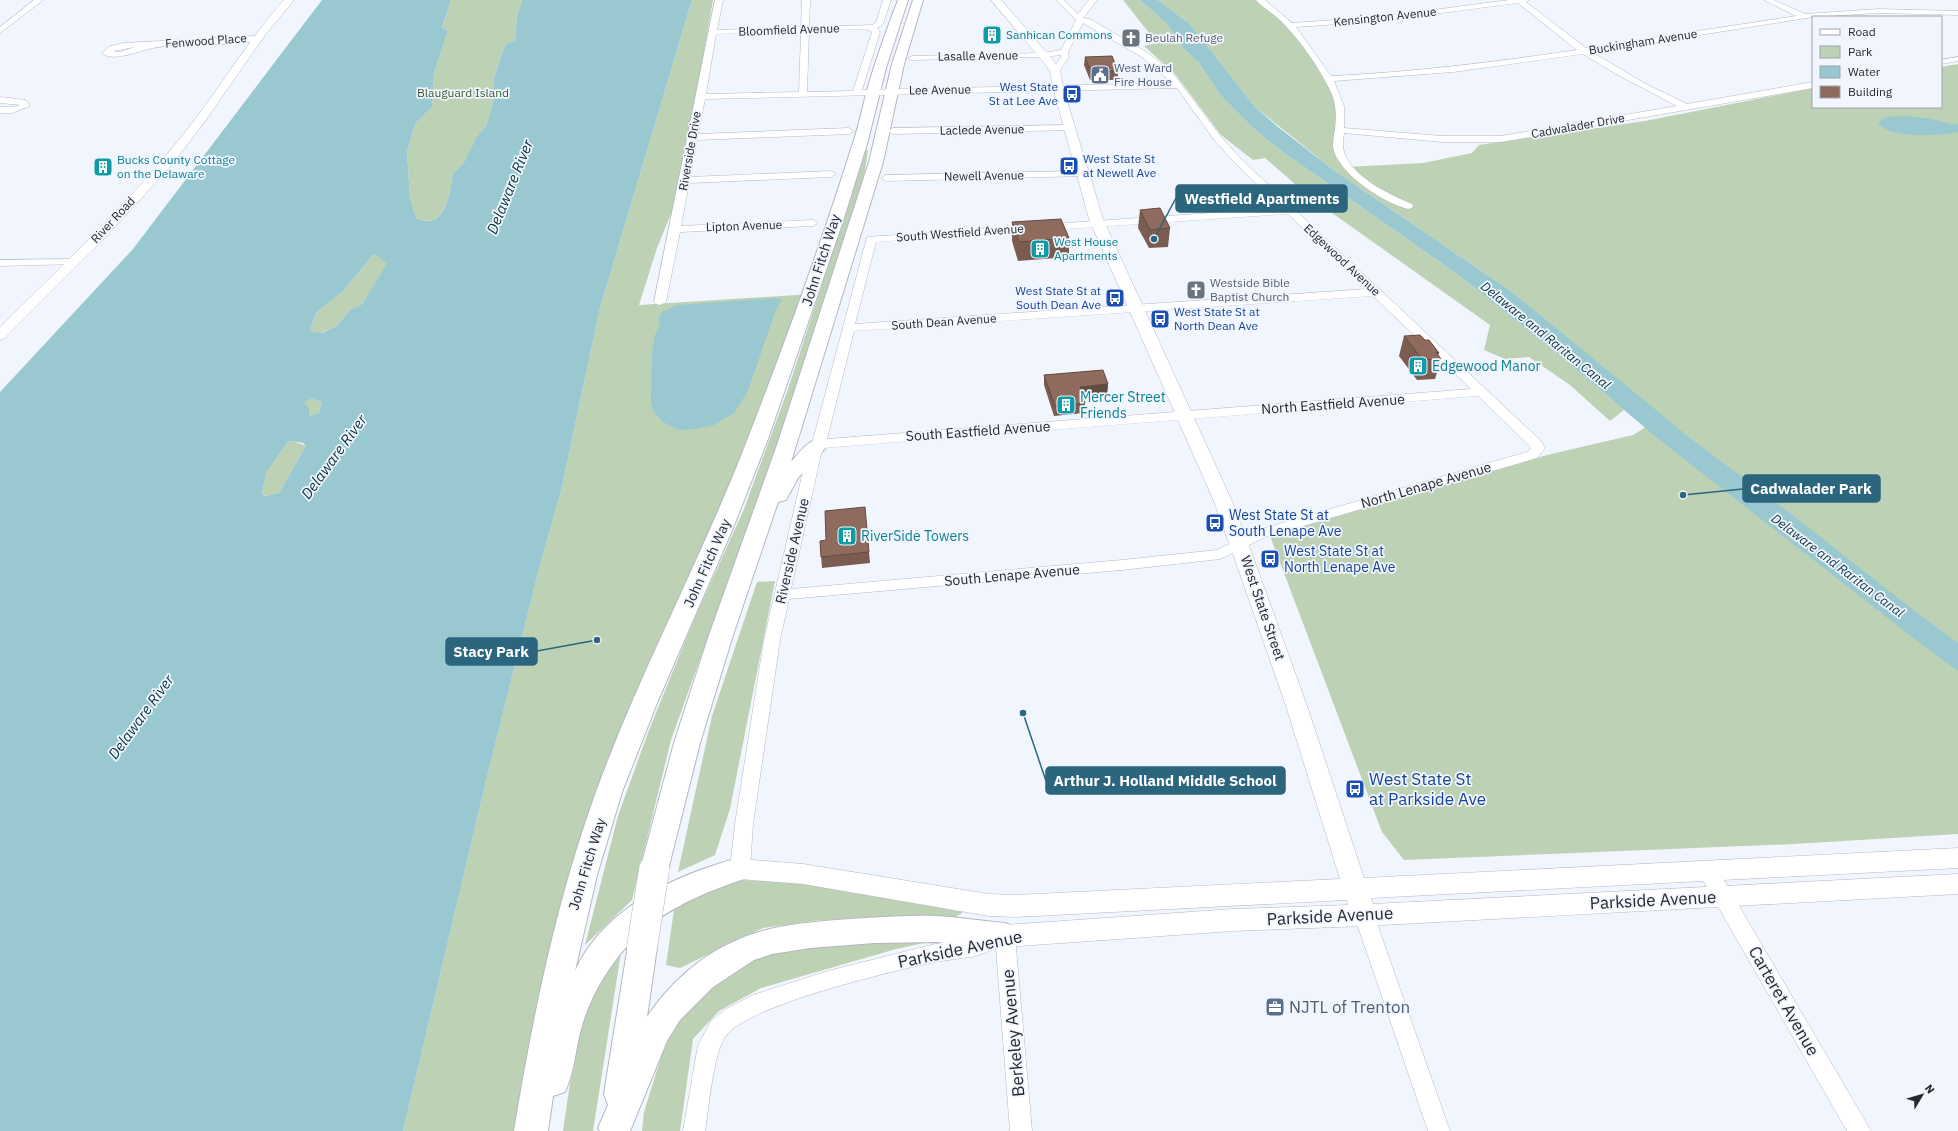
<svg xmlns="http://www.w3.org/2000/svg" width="1958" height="1131" viewBox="0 0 1958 1131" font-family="'IBM Plex Sans',sans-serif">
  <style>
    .green { fill: #bdd1b4 }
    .water { fill: #99c8d1; fill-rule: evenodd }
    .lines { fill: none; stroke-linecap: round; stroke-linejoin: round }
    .minor-casing { stroke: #b4b8c3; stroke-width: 1 }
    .major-casing { stroke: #b4b8c3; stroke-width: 1 }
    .highway-casing { stroke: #b4b8c3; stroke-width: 2 }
    .minor { fill: #fff; fill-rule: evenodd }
    .major { fill: #fff; fill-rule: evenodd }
    .highway { fill: #fff; fill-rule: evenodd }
    .highway-bridge-casing { stroke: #b4b8c3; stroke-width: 31; stroke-linecap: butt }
    .highway-bridge { stroke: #fff; stroke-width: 30 }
    .wall { fill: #7b5c51 }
    .shaded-wall { fill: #644b42 }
    .building { fill: #8f6b5e; stroke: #644b42 }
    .labels { text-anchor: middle; stroke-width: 3.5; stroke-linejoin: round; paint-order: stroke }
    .far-street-label { font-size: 12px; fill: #26282c; stroke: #f1f5fe }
    .far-culture-label { font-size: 12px; fill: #0d838f; stroke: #f1f5fe; text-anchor: start }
    .far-worship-label { font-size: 12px; fill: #5b616d; stroke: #f1f5fe; text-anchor: start }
    .far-service-label { font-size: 12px; fill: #4e5e75; stroke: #f1f5fe; text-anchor: start }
    .far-transit-label { font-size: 12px; fill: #164399; stroke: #f1f5fe; text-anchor: end }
    .far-park-label { font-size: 12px; fill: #3b5b2d; stroke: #f1f5fe }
    .far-water-label { font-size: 13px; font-style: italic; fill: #05343b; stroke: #f1f5fe }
    .street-label { font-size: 14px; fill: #26282c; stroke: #f1f5fe }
    .culture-label { font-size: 14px; fill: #0d838f; stroke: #f1f5fe; text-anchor: start }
    .transit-label { font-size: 14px; fill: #164399; stroke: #f1f5fe; text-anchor: start }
    .water-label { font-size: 15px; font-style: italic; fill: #05343b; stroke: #f1f5fe }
    .near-transit-label { font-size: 17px; fill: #164399; stroke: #f1f5fe; text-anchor: start }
    .near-street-label { font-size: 17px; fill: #26282c; stroke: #f1f5fe }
    .near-service-label { font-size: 17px; fill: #4e5e75; stroke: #f1f5fe; text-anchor: start }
    .leader { fill: none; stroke: #2b657e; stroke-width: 1.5 }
    .callout-dot { fill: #2b657e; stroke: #f1f5fe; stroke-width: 1.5 }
    .callout { fill: #2b657e; stroke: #2b657e; stroke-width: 1.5 }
    .callout-label { font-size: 15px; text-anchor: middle; font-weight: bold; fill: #fff }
  </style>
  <rect width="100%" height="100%" fill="#f1f5fe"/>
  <g class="green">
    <path d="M451,0H522L517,17L515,40L505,45L494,78V100L486,126L477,136L463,164L453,173C450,194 446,231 416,218L410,198L407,152L415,124L432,107L434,73L448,31L442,29Z"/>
    <path d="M692,0H713L699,81L673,209L657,248L639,305L811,294L587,857L543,1131H403L486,781L540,565L561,491L600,308Z"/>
    <path d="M1123,0H1140L1167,24L1183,48L1199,63L1222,97L1252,127L1280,150L1457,274L1558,354L1624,410L1610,421L1570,385L1529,357L1505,359L1484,350L1490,325L1311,198L1265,158L1253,160L1221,135L1175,74L1144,46L1157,43Z"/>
    <path d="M1158,0H1260L1292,22L1333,86L1347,167L1423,163L1472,153L1479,145L1645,121L1813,88V107H1941V67L1958,64V834L1794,844L1404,860L1382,832L1270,536L1547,455L1633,435L1646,427L1560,332L1512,292L1335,171L1255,107L1190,24Z"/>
    <path d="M866,150H868L864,177L781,433L671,740L632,900L585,945L618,816L649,730L694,620L744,509L787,392Z"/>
    <path d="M376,255L388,264L362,304L350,310L338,325L321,333L310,331L316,313L343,291L372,256Z"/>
    <path d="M312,399L322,402L319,413L308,417L304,402Z"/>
    <path d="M294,441L306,446L279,493L265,496L262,494L266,473L288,442Z"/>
    <path d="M775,581L730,809L715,855L678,872L712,716L757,582Z"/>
    <path d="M743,880L809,883L963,912L956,917L819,920L763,928L680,968L666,965L675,903Z"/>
    <path d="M947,938L896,949L761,988L719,1011L693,1039L680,1131H642L644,1112L668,1035L705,990L750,960L823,941Z"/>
    <path d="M622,946L593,1131H563L580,1015Z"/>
  </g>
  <g class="water">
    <path d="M322,0H451L442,28L448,31L434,73L432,107L415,124L407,152L410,198L416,218C446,232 450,193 453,173L463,164L477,136L486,126L494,100V78L505,45L515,40L517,17L522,0H692L600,308L561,491L540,565L486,781L403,1131H0V392L133,249ZM376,255L387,264L362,304L350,310L338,325L322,333L310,331L316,313L343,291L372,256ZM312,399L322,402L319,413L309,416V409L304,402ZM294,441L303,443L306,446L279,493L265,496L262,494L266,473L288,442Z"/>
    <path d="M1140,0H1158L1190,24L1255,107L1278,127L1335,171L1512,292L1690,438L1790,513L1912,609L1958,643V671L1916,640L1656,437L1558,354L1457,274L1280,150L1252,127L1222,97L1199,63L1183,48L1167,24Z"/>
    <path d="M1907,116L1932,119L1951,124H1958V132C1940,136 1890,139 1878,123L1886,117Z"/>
    <path d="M778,298L782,300L776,309L748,391L734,413L714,425L696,429L679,430L663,422L653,411L651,401L652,353L655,335L660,325L658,319L662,312L677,305Z"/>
  </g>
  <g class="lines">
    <defs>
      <g id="minor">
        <path d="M34,0H43L0,33V27Z"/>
        <path d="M715,0H723L717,30L801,27L802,0H810L809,27L872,25L876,23L883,0H891L883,24L877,28L880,32L862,90L1172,83L1142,57L1083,23L1068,52L1069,57L1058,73H1055L1051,71L1061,57V55L1043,57L912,60L908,58L912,56L1043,53L1061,50L1076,20L1056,0H1064L1078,14L1089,0H1097L1083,18L1090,19L1148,53L1172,72L1221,137L1242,160L1541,441L1545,448L1537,458L1268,536L1220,559L1122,570L789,599L780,640L753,824L750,869L747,875L740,877L733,875L730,869L735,824L764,640L807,454L812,444L867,237L1282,208L1236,164L1215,141L1177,88L705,99L698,134L849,128L854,131L849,134L697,140L690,177L831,171L836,174L831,177L689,183L681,226L813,220L818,223L813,226L680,232L666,302L660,305L656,304L654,302ZM867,29L872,32L853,91L807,92L809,31ZM801,32L799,92L706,94L716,34ZM1288,214L1367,289L855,324L876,242ZM1373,296L1471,389L827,439L854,331ZM1478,396L1530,446L1531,449L1527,452L1258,530L1217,550L1122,560L791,589L821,454L824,448Z"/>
        <path d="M1256,0H1265L1292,23L1380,17L1509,0H1530L1526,2L1586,48L1796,16L1764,0H1774L1805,14L1879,9L1958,11V15L1879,13L1813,17L1592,52L1644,83L1687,104L1813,82V88L1501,142H1442L1344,133C1343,141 1342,150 1346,157C1358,180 1389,194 1412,204L1413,206L1412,208L1408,209C1384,203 1337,173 1333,147C1333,142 1334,135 1335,129C1337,115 1336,101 1329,88C1318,66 1301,42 1284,24C1276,15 1264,9 1256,0ZM1518,3L1577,50C1495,62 1414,72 1331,76L1296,27L1380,21ZM1583,54L1616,74L1677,106L1501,136H1442L1344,128V106L1334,81L1453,72Z"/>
        <path d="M258,36L262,38L261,40C227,48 187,41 153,48C140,50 113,63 102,53L110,46L124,43ZM135,47L120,52L113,51Z"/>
        <path d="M1958,57V61L1941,64V60Z"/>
        <path d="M0,97L26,100L30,106L12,113H0V107H12L21,105L0,103Z"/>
        <path d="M1070,125L1075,128L1073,130L893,134L888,131L893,128Z"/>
        <path d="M1082,171L1087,174L1085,176L886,181L881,178L886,175Z"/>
        <path d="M74,259L78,260L79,262L78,264L0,266V260Z"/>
        <path d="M1708,863L1715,865L1871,1131H1847L1701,877L1698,871L1701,865Z"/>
        <path d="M1364,906L1371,909L1374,915L1450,1131H1428L1354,915L1357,909Z"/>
        <path d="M1005,927L1012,930L1015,936L1032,1131H1010L996,948C988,951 979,956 970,957C958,959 946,960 934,962C894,971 746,1005 725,1037C713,1055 709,1107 705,1131H683L698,1045L711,1021L726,1009L753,995L828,971L935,944L972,939Z"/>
      </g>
      <g id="major">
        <path d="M284,0H294L265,35L203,124L169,168L101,242L5,338L0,340V327C63,265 127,205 182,136C218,92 246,42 284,0Z"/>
        <path d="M991,0H1001L1053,60L1060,71L1064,91L1103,219L1231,499L1251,551L1307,706L1364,878L1958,848V868L1371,898L1373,904L1958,874V894L1364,926L1233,931L1005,947L996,944L992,936L996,928L1005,925L1233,909L1348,905L1347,900L1016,917L989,916L803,884L740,879L731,876L728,869L731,862L740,859L803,864L989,894L1016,895L1340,879L1286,706L1232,551L1213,499L1089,219L1054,91L1050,71L1045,64Z"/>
      </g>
      <g id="highway">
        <path d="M898,0H908L886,68L867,144L844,218L768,439L733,528L657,703L622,792L597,875L575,971C599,917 659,883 712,866C726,862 736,856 750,861L754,869L750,877C706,892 672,905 636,936L642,934L652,938L657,947L647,1017C668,985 700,956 735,941C767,926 802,923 836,920C869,918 902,915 936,916C959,917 982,921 1005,923L1015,927L1020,936L1015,945L1005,949L936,942L874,943L810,948L772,954L754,960L713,987L680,1020L667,1041L630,1131H600L598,1128L608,1105L604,1094L628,945C606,970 588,1000 580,1033C575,1053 574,1073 565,1092L553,1096L548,1131H514C533,1016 556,902 596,792C640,671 702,558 748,438C785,343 820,247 851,149C859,127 863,103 870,80C878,53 888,26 898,0Z"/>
        <path d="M913,0H923L904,64L883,162L791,462C801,451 810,436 826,440L829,444L798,478L786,500L778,502L733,635L700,743L668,870L664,878L654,882L644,878L640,870L674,743L709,635L777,445L869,162L892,64Z"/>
      </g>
    </defs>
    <use href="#minor" class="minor-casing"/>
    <use href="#major" class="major-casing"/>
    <use href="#highway" class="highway-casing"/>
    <use href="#minor" class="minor"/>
    <use href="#major" class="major"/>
    <use href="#highway" class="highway"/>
    <defs>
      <path id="highway-bridge" d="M642,947L654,870"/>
    </defs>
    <use href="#highway-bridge" class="highway-bridge-casing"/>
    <use href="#highway-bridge" class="highway-bridge"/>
  </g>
  <g class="wall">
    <path d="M1085,57L1118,71V80H1090L1084,65Z"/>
    <path d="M1140,210L1170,228L1168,247L1149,248L1138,228Z"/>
    <path d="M1012,222L1069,238V257L1018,261L1012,241Z"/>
    <path d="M1404,336L1425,340L1439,353L1438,355L1441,359L1435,379L1417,380L1399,356Z"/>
    <path d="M1044,375L1108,384L1107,394L1083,397L1085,403L1084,413L1054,416L1044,385Z"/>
    <path d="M820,541L869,552L870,563L822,568Z"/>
  </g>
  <path class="shaded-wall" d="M1108,384L1107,394L1080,398V387Z"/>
  <g class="building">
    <path d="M1112,56L1118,71L1091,72L1085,57Z"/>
    <path d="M1160,208L1170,228L1150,230L1140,210Z"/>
    <path d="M1061,219L1069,238L1019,242L1012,222Z"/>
    <path d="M1420,335L1425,340H1429L1439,353L1436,352L1441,359L1423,360L1404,336Z"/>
    <path d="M1103,370L1108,384L1080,387L1085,403L1055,406L1044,375Z"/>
    <path d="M865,507L869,552L821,557L820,541L826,540L825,511Z"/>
  </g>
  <defs>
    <symbol id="building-square" viewBox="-11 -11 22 22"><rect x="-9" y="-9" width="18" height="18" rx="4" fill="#0f9aa8" stroke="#f1f5fe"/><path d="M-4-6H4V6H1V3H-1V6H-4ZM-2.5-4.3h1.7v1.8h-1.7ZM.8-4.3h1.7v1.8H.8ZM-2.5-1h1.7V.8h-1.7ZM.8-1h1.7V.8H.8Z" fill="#fff"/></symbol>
    <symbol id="church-square" viewBox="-11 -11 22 22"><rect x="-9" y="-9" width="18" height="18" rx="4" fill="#6b7280" stroke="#f1f5fe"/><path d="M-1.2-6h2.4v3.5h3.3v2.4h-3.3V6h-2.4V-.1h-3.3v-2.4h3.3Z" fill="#fff"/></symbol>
    <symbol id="civic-square" viewBox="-11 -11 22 22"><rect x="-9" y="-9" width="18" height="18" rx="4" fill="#5c6f8a" stroke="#f1f5fe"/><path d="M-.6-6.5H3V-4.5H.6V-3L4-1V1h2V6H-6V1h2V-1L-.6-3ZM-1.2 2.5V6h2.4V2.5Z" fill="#fff"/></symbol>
    <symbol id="bus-square" viewBox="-11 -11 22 22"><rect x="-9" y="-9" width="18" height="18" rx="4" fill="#1a4fb4" stroke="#f1f5fe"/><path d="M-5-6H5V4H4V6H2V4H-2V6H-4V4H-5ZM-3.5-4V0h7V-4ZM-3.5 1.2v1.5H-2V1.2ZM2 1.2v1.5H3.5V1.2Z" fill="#fff"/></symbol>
    <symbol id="office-square" viewBox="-11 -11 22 22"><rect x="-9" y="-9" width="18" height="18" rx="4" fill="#5c6f8a" stroke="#f1f5fe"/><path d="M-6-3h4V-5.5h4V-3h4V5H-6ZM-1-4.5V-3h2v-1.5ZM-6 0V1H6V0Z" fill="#fff"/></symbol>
  </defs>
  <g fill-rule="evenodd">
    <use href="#building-square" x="981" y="24" width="22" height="22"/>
    <use href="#church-square" x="1120" y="27" width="22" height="22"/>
    <use href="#civic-square" x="1089" y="64" width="22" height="22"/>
    <use href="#bus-square" x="1061" y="83" width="22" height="22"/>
    <use href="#bus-square" x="1058" y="155" width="22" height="22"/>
    <use href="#building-square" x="92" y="156" width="22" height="22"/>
    <use href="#building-square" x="1029" y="238" width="22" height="22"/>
    <use href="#church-square" x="1185" y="279" width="22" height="22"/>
    <use href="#bus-square" x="1104" y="287" width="22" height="22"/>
    <use href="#bus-square" x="1149" y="308" width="22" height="22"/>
    <use href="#building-square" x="1407" y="355" width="22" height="22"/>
    <use href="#building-square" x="1055" y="394" width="22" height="22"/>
    <use href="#bus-square" x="1204" y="512" width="22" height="22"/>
    <use href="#building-square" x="836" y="525" width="22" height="22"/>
    <use href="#bus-square" x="1259" y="548" width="22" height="22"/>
    <use href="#bus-square" x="1344" y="778" width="22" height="22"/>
    <use href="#office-square" x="1264" y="996" width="22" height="22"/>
  </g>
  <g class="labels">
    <g class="far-street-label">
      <text transform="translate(1385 17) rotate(-6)" y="4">Kensington Avenue</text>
      <text transform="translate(789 30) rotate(-2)" y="4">Bloomfield Avenue</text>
      <text transform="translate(206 41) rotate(-4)" y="4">Fenwood Place</text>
      <text transform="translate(1643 42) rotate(-9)" y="4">Buckingham Avenue</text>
      <text transform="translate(978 56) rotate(-1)" y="4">Lasalle Avenue</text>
      <text transform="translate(940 90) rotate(-1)" y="4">Lee Avenue</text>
      <text transform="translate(1578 126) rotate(-10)" y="4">Cadwalader Drive</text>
      <text transform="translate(982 130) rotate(-1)" y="4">Laclede Avenue</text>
      <text transform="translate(690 151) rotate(-80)" y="4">Riverside Drive</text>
      <text transform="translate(984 176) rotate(-1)" y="4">Newell Avenue</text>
      <text transform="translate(113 220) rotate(-47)" y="4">River Road</text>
      <text transform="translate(744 226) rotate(-2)" y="4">Lipton Avenue</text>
      <text transform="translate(960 233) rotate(-4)" y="4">South Westfield Avenue</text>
      <text transform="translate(1342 260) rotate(43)" y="4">Edgewood Avenue</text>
      <text transform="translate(944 322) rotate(-4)" y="4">South Dean Avenue</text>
    </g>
    <g class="far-culture-label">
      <text x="1006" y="39">Sanhican Commons</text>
      <text x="117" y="164">Bucks County Cottage<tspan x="117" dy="14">on the Delaware</tspan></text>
      <text x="1054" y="246">West House<tspan x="1054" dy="14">Apartments</tspan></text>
    </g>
    <g class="far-worship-label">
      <text x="1145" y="42">Beulah Refuge</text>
      <text x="1210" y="287">Westside Bible<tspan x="1210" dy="14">Baptist Church</tspan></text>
    </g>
    <g class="far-service-label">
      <text x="1114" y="72">West Ward<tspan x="1114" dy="14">Fire House</tspan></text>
    </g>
    <g class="far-transit-label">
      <text x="1058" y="91">West State<tspan x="1058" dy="14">St at Lee Ave</tspan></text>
      <text x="1083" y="163" text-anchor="start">West State St<tspan x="1083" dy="14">at Newell Ave</tspan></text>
      <text x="1101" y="295">West State St at<tspan x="1101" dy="14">South Dean Ave</tspan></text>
      <text x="1174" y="316" text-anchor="start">West State St at<tspan x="1174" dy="14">North Dean Ave</tspan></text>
    </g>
    <g class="far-park-label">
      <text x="463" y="97">Blauguard Island</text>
    </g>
    <g class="far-water-label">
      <text transform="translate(1546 335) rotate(39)" y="5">Delaware and Raritan Canal</text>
      <text transform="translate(1838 565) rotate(37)" y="5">Delaware and Raritan Canal</text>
    </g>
    <g class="street-label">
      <text transform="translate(821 260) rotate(-72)" y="5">John Fitch Way</text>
      <text transform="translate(1333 404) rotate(-4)" y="5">North Eastfield Avenue</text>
      <text transform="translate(978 431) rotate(-4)" y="5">South Eastfield Avenue</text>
      <text transform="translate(1426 485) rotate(-16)" y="5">North Lenape Avenue</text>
      <text transform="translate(792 551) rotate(-77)" y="5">Riverside Avenue</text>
      <text transform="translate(707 563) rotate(-66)" y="5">John Fitch Way</text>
      <text transform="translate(1012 575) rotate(-5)" y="5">South Lenape Avenue</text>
      <text transform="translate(1263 608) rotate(71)" y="5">West State Street</text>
      <text transform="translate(587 864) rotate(-73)" y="5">John Fitch Way</text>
    </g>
    <g class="culture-label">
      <text x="1432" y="371">Edgewood Manor</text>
      <text x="1080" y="402">Mercer Street<tspan x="1080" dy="16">Friends</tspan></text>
      <text x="861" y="541">RiverSide Towers</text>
    </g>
    <g class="transit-label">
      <text x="1229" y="520">West State St at<tspan x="1229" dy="16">South Lenape Ave</tspan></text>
      <text x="1284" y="556">West State St at<tspan x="1284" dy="16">North Lenape Ave</tspan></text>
    </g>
    <g class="water-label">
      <text transform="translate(510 187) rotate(-68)" y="5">Delaware River</text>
      <text transform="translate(334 457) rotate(-54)" y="5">Delaware River</text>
      <text transform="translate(141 717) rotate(-54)" y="5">Delaware River</text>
    </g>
    <g class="near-transit-label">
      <text x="1369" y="785">West State St<tspan x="1369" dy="20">at Parkside Ave</tspan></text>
    </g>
    <g class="near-street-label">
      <text transform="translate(1653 900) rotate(-3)" y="6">Parkside Avenue</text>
      <text transform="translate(1330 916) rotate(-3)" y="6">Parkside Avenue</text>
      <text transform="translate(960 949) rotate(-12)" y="6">Parkside Avenue</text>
      <text transform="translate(1784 1001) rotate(60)" y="6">Carteret Avenue</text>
      <text transform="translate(1013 1033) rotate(-95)" y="6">Berkeley Avenue</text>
    </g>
    <g class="near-service-label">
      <text x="1289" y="1013">NJTL of Trenton</text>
    </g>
  </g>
  <path class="leader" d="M1154 239L1176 198M1683 495L1743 489M597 640L537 651M1023 713L1046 781"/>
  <g class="callout-dot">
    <circle cx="1154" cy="239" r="4"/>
    <circle cx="1683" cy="495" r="4"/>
    <circle cx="597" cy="640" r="4"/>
    <circle cx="1023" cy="713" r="4"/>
  </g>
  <g class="callout">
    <rect x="1176" y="185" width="171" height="27" rx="4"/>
    <rect x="1743" y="475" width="137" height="27" rx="4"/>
    <rect x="446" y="638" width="91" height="27" rx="4"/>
    <rect x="1046" y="767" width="239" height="27" rx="4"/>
  </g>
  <g class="callout-label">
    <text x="1262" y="204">Westfield Apartments</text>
    <text x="1811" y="494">Cadwalader Park</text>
    <text x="491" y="657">Stacy Park</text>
    <text x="1165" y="786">Arthur J. Holland Middle School</text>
  </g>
  <rect x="1812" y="16" width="130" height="92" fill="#f1f5fe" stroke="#a0a3aa"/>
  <rect x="1820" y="29" width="20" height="6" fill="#ffffff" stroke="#a0a3aa"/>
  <text x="1848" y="36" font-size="12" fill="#26282c">Road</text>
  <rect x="1820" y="46" width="20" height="12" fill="#bdd1b4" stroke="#a0a3aa"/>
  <text x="1848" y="56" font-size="12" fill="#26282c">Park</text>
  <rect x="1820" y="66" width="20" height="12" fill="#99c8d1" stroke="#a0a3aa"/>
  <text x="1848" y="76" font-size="12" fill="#26282c">Water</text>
  <rect x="1820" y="86" width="20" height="12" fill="#8f6b5e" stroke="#a0a3aa"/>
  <text x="1848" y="96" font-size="12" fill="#26282c">Building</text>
  <g transform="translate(1922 1095) rotate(52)" stroke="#f1f5fe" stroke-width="3" paint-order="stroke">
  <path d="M0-3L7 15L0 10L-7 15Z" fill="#26282c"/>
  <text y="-6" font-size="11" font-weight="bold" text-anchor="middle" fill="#26282c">N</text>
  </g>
</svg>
